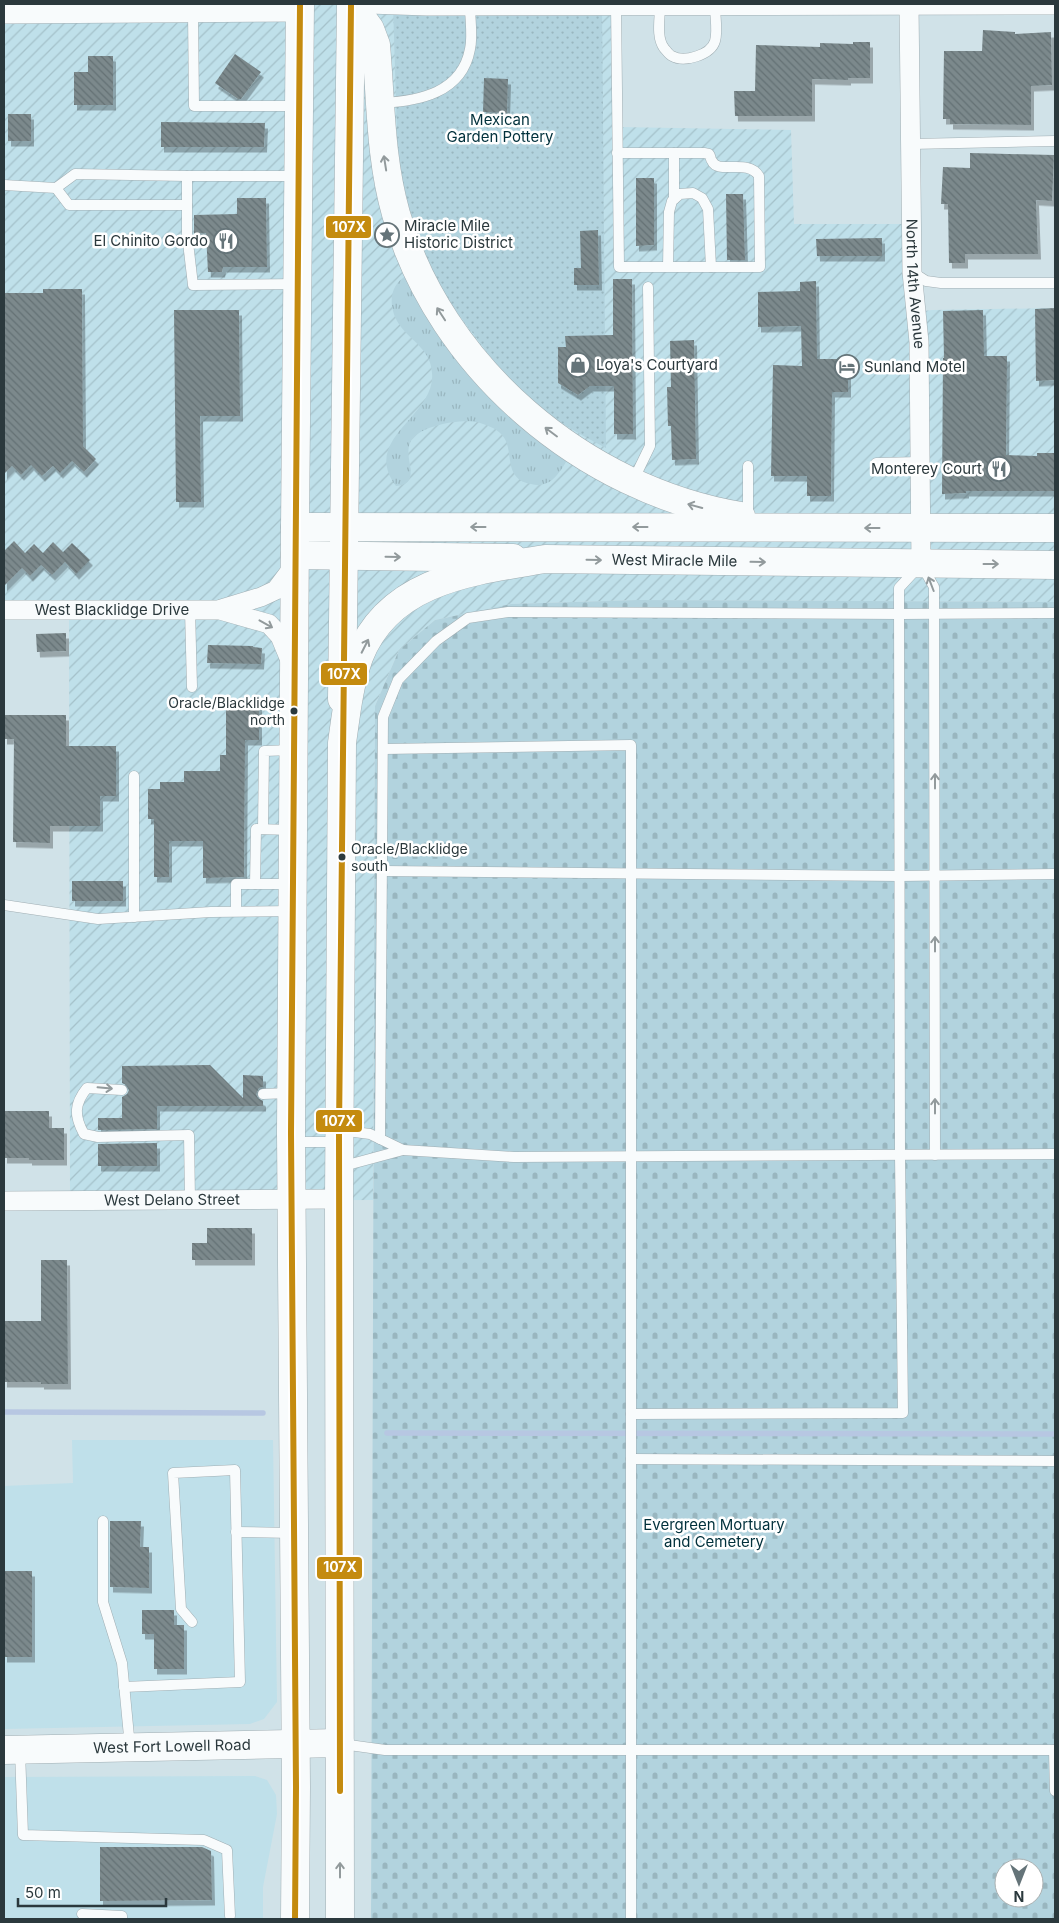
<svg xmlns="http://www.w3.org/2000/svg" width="1059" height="1923" viewBox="0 0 1059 1923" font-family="Inter,sans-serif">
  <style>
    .built { fill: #bfe0ea }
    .industrial { fill: url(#industrial-furrows) }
    .grass { fill: url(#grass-tufts) }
    .cemetery { fill: url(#cemetery-stones); fill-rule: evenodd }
    .garden { fill: url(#garden-dots) }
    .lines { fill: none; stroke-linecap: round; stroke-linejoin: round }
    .stream { stroke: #b7c7e2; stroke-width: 5.5 }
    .building { fill: url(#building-back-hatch); filter: url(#shadow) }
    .lane-casing { stroke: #a0aeb3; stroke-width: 11 }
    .street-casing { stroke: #a0aeb3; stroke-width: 20 }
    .secondary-casing { stroke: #a0aeb3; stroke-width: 29 }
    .primary-casing { stroke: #a0aeb3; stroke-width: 29 }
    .highway-casing { stroke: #a0aeb3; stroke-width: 29 }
    .lane { stroke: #f8fbfc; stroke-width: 10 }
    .street { stroke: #f8fbfc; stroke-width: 19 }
    .secondary { stroke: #f8fbfc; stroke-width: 28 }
    .primary { stroke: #f8fbfc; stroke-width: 28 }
    .highway { stroke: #f8fbfc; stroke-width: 28 }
    .bus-1-casing { stroke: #fff; stroke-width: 10 }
    .bus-1 { stroke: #c48b0f; stroke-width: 6 }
    .oneway { stroke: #929a9c }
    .bus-dot { fill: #2b393d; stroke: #fff; stroke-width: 2 }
    .labels { text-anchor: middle; stroke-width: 5; stroke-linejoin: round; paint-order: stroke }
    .bus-label { font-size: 14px; fill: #2b393d; stroke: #fff; text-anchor: end }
    .park-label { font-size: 15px; fill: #01303b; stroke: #fff }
    .poi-label { font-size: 15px; fill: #2b393d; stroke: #fff; text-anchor: start }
    .street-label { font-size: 15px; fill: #2b393d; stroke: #fff }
    .line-badge { stroke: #fff; stroke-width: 2 }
    .badge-label { font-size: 14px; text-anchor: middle; font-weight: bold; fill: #fff }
  </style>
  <defs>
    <pattern id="industrial-furrows" width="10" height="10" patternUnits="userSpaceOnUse" patternTransform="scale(1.25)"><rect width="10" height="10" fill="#bfe0ea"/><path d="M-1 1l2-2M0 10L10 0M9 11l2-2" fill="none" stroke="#a4c1ca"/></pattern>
    <pattern id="grass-tufts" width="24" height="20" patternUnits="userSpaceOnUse" patternTransform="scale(1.25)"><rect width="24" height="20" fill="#b2d3de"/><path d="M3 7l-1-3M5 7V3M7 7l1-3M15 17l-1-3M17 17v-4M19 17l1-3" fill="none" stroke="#99b6bf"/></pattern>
    <pattern id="cemetery-stones" width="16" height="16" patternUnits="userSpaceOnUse" patternTransform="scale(1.25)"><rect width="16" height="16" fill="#b2d3de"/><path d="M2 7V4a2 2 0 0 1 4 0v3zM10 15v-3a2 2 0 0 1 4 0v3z" fill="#99b6bf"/></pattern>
    <pattern id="garden-dots" width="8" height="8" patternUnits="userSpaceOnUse" patternTransform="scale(1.25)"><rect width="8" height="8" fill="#b2d3de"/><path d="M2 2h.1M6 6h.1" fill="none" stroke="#99b6bf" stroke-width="1.8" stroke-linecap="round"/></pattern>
    <pattern id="building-back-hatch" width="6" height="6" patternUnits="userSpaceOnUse" patternTransform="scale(1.25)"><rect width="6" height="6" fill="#7b898c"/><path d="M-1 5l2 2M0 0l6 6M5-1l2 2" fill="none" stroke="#657174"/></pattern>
    <filter id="shadow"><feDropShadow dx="3" dy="5.5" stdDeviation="0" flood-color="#0004"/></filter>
  </defs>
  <rect width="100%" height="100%" fill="#d0e2e8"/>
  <g class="built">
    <path d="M72,1440H273L277,1702L264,1719L250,1724L4,1729V1486L73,1483Z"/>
    <path d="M255,1776L267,1780L276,1795L277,1814L263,1887V1919H4V1777Z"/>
  </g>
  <path class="industrial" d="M4,4H506L617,6V127L791,130L794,224H912L916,312L932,310L1055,308V602L637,600L511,604L435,620L399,650L375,706L373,1200L70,1201L69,610H4Z"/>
  <path class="grass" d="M408,275L568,459C559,473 551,489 531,484C525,483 519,481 515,475C507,464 512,446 502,435C496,428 485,424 476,422C460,419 416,426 410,443C403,459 423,484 396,486C360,438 436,417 432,373C431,351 413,342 401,327C388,310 387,285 408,275Z"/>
  <path class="cemetery" d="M637,600L1055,602V1919H371L375,706L399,650L435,620L511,604ZM1004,1868H1034V1898H1004Z"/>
  <path class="garden" d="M393,5L602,6L606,448C569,429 533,407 505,376L425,270L398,164Z"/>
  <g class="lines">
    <g class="stream">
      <path d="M4,1412L263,1413"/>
      <path d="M387,1433L1055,1434"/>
    </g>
  </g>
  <g class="building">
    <path d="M983,30L1015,32V34L1051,32L1052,85L1031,86V125L950,124V119H943L944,51H982Z"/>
    <path d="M853,42H870V78H848V80L812,79V116H735L734,91H755L756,45L820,47V43L853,44Z"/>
    <path d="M235,54L261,72L241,99H238L215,83Z"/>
    <path d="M88,56H113V105H74V72H88Z"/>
    <path d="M484,78L508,79L507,113L483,112Z"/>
    <rect x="8" y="114" width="23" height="27"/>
    <path d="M161,122L265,123L264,147H161Z"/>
    <path d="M970,153L1054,155L1052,201L1036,200L1038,254H965V263H949L948,204H941L943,167L970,168Z"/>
    <path d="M636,178H654V245L636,246Z"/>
    <path d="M726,194H743L745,260H727Z"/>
    <path d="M237,198H266L267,267H223L222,272H208L206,233L194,234V215L237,214Z"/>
    <path d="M598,230L599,285H574V268H581L580,231Z"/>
    <path d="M882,238V256H817L816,239Z"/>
    <path d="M613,279H632L633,434H614V386H590L578,395L558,383V347H566L565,336L613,335Z"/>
    <path d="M816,281L817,359H848V392H832L831,496H807V476H771L773,365L802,366L801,326L758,327V292L800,291V282Z"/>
    <path d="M43,289H82L83,446L96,459L84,472L72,461L60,473L53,466L42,476L31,465L21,475L12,466L4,474V293H43Z"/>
    <path d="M1055,308V380L1036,381L1035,309Z"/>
    <path d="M174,310H239L240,416H200L201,502H176Z"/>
    <path d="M983,310L984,356H1007L1006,455L1037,456V453H1055V491H966V493L942,494L943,358H944L943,311Z"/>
    <path d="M694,340L696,459L672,460L671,426H668L667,387H671L670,341Z"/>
    <path d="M14,541L25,553L34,544L43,553L53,542L63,552L72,543L90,560L76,574L65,562L52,575L41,565L30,576L22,568L4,586V551Z"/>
    <path d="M66,633V651L37,652L36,634Z"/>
    <path d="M208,645L253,646V647L262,648L261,664L207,663Z"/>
    <path d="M226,704H259V740H245L244,877L203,878V841H169V877H154V819H148V789H160V782H184V771H220V755H226Z"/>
    <path d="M4,715H66V746H116V796H100V826H50V843L13,842L14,739H4Z"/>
    <rect x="72" y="881" width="51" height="20"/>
    <path d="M210,1065L243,1098V1075L263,1076V1087L259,1088L256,1094L258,1098L263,1101V1106H157V1129L98,1130V1118H122V1097L127,1094L129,1090L126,1085L122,1083V1066Z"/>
    <path d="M4,1111H49V1128H64V1160H29V1158H4Z"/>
    <path d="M157,1143V1166H98V1144Z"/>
    <path d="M207,1228H252V1260H192V1243H207Z"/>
    <path d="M41,1260H67L68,1384H41V1382H4V1321H41Z"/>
    <path d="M110,1521H141L140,1547H149V1588L110,1587Z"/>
    <rect x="4" y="1571" width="28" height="86"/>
    <path d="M142,1610H174V1625H184V1669H154V1634H142Z"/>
    <path d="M100,1847H202L211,1851L212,1900L100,1901Z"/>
  </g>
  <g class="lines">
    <defs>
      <g id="lane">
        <path d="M616,4L619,267H711L708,209L702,198L693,193L680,194L672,201L669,212L668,267"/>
        <path d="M660,6C660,19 656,37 664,48C666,50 669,55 672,56C684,63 711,55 715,41C718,31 715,17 715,6"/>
        <path d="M193,13L194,106H298"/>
        <path d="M382,103C419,101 462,93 470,49C473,36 470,19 470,6"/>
        <path d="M911,144L1055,141"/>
        <path d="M617,153H704L709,154C711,156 710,159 712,161C718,175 748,158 759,176L760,267H711"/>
        <path d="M674,153V199"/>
        <path d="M187,176V234L193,285L296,284"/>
        <path d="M4,185L56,188L75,174L187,176H298"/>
        <path d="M56,188L69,205H187"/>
        <path d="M912,272L926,281L941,283H1055"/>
        <path d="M876,463L920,462"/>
        <path d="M633,481L650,446L648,287"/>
        <path d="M748,517V466"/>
        <path d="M190,610L192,687"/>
        <path d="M384,749L631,745V1919"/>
        <path d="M134,776V917"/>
        <path d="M263,829L264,751L292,750"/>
        <path d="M383,871L900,876L1055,874"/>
        <path d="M255,884L256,829L292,830"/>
        <path d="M4,905L98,919L211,912L292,911"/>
        <path d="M236,911V884H292"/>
        <path d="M122,1090L87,1088C74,1104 74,1116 84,1134L98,1137L189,1135L190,1200"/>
        <path d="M263,1094L289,1093"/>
        <path d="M339,1130L370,1134L403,1150L340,1167"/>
        <path d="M380,1139L383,717L398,680L436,641L468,618L508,612L900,614L1055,613"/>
        <path d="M292,1142H337"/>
        <path d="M403,1150L514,1157L1055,1154"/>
        <path d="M631,1414L903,1413L900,1155L899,596V588L921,564L934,587L935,1155"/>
        <path d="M631,1459L1055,1461"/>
        <path d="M103,1521V1602L122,1663L130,1747"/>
        <path d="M236,1532L293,1533"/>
        <path d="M124,1687L240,1682L235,1470L173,1473L181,1609L192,1622"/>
        <path d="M342,1744L385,1750H1055"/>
        <path d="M1054,1750L1055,1791"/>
        <path d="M20,1751L23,1835L204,1840L227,1850L230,1916"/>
        <path d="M82,1914L122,1916V1919"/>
      </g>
      <g id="street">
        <path d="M369,4L427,6L1055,5"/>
        <path id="s1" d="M909,4L912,272L919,342L921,564"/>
        <path d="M4,14L300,12"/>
        <path d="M221,609L261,597L276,590L294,566"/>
        <path id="s2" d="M4,610H220L269,624L280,636L290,660"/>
        <path id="s3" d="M4,1201L339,1199"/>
      </g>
      <g id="secondary">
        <path id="s4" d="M4,1750L340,1743"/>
      </g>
      <g id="primary">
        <path d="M295,527L300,4"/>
        <path d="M295,555L513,558"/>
        <path d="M342,699L351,4"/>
      </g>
      <g id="highway">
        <path d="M352,4L370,29L376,45C381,102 380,158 396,214C440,368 584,490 741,516"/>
        <path d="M295,1919L296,1787L291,1133L295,527L1055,528"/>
        <path id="s5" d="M340,1919L339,1199L342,743C346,715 349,685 359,657C389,579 474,571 545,559L1055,565"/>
      </g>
    </defs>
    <use href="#lane" class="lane-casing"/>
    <use href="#street" class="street-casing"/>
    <use href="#secondary" class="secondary-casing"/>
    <use href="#primary" class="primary-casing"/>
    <use href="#highway" class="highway-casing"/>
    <use href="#lane" class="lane"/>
    <use href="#street" class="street"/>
    <use href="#secondary" class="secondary"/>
    <use href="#primary" class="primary"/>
    <use href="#highway" class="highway"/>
    <defs>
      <g id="bus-1">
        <path d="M340,1791L339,1130L351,4"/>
        <path d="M295,1919L296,1787L291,1133L300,4"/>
      </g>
    </defs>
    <use href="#bus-1" class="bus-1-casing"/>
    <use href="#bus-1" class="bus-1"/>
  </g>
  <defs><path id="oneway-shaft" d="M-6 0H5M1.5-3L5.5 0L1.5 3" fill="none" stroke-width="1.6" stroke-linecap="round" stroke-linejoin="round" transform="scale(1.25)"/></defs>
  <g class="oneway">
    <use href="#oneway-shaft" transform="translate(385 163) rotate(-99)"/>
    <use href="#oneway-shaft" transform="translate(441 314) rotate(-123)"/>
    <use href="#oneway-shaft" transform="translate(551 432) rotate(-143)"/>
    <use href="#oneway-shaft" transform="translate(695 506) rotate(-165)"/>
    <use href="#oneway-shaft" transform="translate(478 527) rotate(-180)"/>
    <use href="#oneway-shaft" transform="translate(640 527) rotate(-180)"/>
    <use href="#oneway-shaft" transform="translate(872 528) rotate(180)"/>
    <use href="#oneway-shaft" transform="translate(393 557) rotate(1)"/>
    <use href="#oneway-shaft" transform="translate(594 560) rotate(1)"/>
    <use href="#oneway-shaft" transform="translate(758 562) rotate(1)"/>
    <use href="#oneway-shaft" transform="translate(991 564)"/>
    <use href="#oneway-shaft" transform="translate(931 584) rotate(-111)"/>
    <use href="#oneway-shaft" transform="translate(266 624) rotate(29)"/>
    <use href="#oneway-shaft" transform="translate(365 646) rotate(-63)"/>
    <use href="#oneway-shaft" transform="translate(935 781) rotate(-90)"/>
    <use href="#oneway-shaft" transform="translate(935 944) rotate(-90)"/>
    <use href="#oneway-shaft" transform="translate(105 1088) rotate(5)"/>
    <use href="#oneway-shaft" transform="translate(935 1106) rotate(-90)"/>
    <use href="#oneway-shaft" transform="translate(340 1870) rotate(-90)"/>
  </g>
  <defs>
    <symbol id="sight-ring" viewBox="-11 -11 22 22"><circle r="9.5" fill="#fff" stroke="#657479" stroke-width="1.5"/><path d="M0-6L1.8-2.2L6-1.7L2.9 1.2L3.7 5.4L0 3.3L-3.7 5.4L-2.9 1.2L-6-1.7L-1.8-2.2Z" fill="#657479"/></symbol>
    <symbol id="restaurant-ring" viewBox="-11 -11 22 22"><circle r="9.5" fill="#fff" stroke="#657479" stroke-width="1.5"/><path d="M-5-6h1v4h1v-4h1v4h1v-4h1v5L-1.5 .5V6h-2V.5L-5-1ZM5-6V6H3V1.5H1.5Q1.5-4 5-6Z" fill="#657479"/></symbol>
    <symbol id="shop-ring" viewBox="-11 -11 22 22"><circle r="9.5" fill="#fff" stroke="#657479" stroke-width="1.5"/><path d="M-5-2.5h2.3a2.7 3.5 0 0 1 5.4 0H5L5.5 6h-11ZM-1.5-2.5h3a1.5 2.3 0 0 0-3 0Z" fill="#657479"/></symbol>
    <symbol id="hotel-ring" viewBox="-11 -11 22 22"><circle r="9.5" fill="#fff" stroke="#657479" stroke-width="1.5"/><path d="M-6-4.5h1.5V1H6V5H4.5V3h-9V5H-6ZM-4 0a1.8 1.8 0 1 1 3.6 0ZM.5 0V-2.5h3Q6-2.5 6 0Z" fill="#657479"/></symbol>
  </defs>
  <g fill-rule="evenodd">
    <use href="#sight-ring" x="373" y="221" width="28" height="28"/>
    <use href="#restaurant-ring" x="212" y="227" width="28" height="28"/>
    <use href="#shop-ring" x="564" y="351" width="28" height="28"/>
    <use href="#hotel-ring" x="833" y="353" width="28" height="28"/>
    <use href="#restaurant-ring" x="985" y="455" width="28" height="28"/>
  </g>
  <g class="bus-dot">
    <circle cx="294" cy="711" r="4.5"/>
    <circle cx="342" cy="857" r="4.5"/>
  </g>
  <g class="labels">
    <g class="bus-label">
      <text x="285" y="708">Oracle/Blacklidge<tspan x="285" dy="17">north</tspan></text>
      <text x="351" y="854" text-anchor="start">Oracle/Blacklidge<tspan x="351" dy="17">south</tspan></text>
    </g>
    <g class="park-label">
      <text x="500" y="125">Mexican<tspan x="500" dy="17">Garden Pottery</tspan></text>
      <text x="714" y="1530">Evergreen Mortuary<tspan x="714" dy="17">and Cemetery</tspan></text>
    </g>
    <g class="poi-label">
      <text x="404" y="231">Miracle Mile<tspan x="404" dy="17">Historic District</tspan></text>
      <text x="208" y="246" text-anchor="end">El Chinito Gordo</text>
      <text x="596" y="370">Loya's Courtyard</text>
      <text x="864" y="372">Sunland Motel</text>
      <text x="982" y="474" text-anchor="end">Monterey Court</text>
    </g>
    <g class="street-label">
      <text dy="5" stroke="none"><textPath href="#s1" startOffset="280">North 14th Avenue</textPath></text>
      <text dy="5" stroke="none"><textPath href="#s5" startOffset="1615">West Miracle Mile</textPath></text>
      <text dy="5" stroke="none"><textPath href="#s2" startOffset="108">West Blacklidge Drive</textPath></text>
      <text dy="5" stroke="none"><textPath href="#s3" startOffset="168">West Delano Street</textPath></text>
      <text dy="5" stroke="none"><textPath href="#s4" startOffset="168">West Fort Lowell Road</textPath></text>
    </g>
  </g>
  <g class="line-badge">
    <rect x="325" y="215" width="47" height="24" rx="5" fill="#c48b0f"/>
    <rect x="320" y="662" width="48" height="24" rx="5" fill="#c48b0f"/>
    <rect x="315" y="1109" width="48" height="24" rx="5" fill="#c48b0f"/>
    <rect x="316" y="1556" width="47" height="24" rx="5" fill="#c48b0f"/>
  </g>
  <g class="badge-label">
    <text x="349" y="232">107X</text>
    <text x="344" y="679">107X</text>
    <text x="339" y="1126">107X</text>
    <text x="340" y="1572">107X</text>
  </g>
  <rect width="1059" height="1923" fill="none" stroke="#2b393d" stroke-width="10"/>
  <g transform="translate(1019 1883) rotate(180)"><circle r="24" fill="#ffffff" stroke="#aab0b1"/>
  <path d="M0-4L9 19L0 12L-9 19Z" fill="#657479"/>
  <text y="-8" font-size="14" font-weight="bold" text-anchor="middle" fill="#2b393d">N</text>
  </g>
  <path d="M18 1898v8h148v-8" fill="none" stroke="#2b393d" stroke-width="2.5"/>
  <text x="25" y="1898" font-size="15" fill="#2b393d" stroke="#ffffff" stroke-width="4" paint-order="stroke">50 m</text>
</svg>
